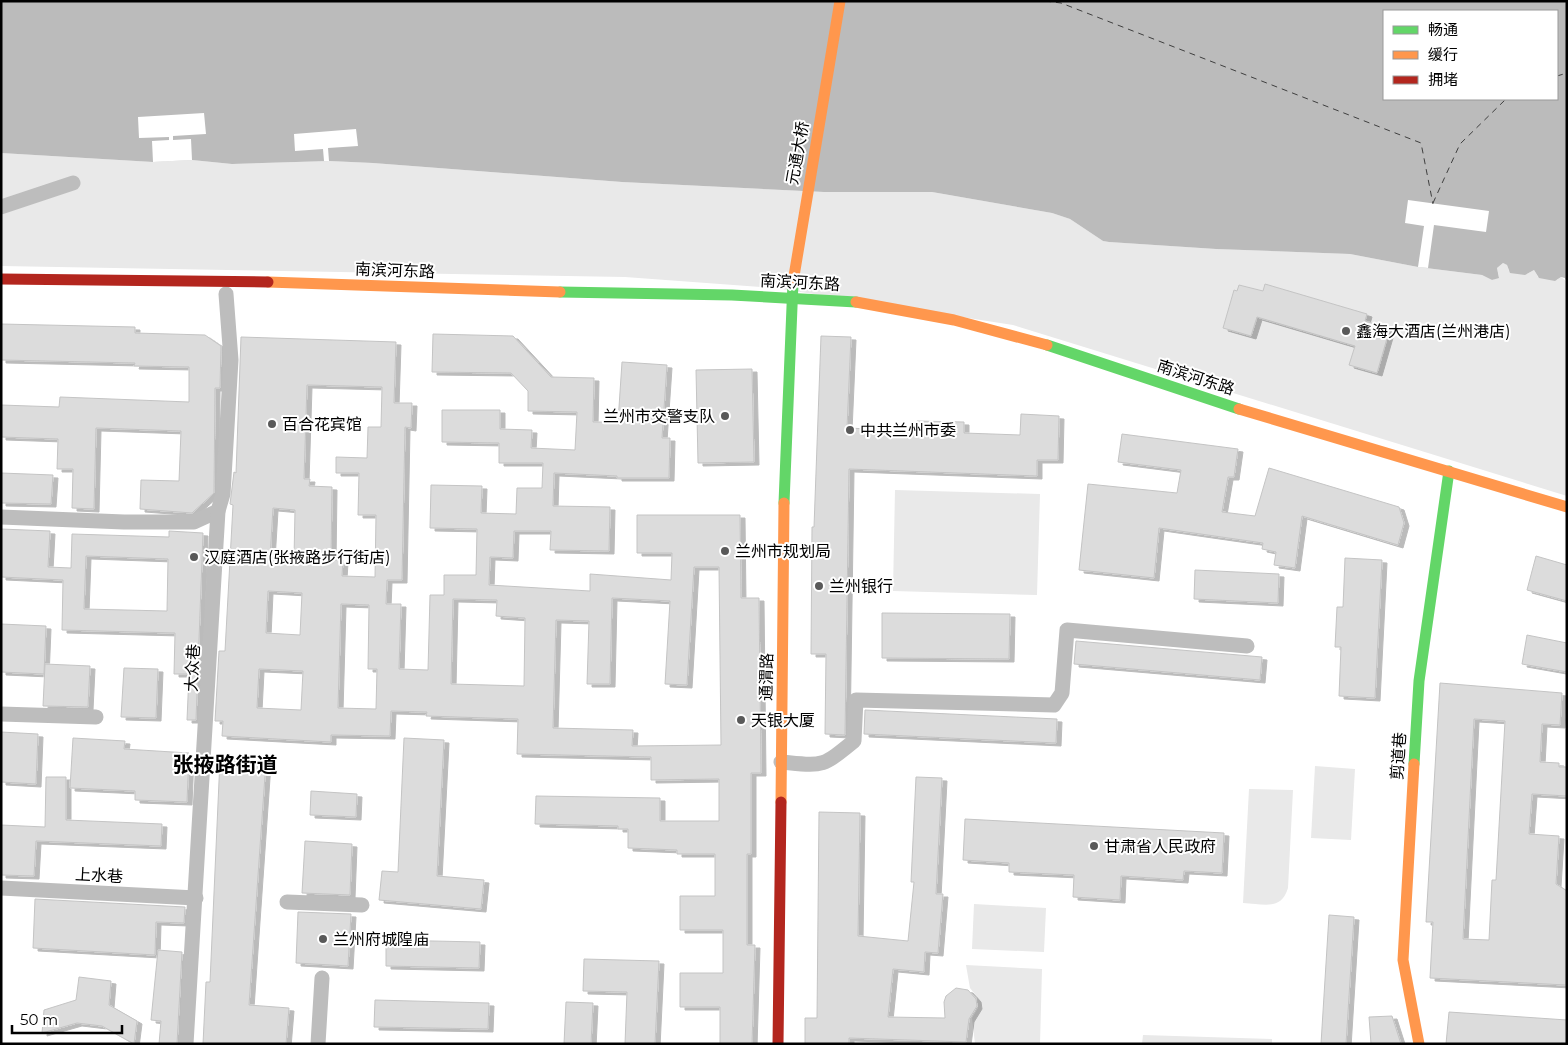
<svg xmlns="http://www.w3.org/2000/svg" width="1568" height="1045" viewBox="0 0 1568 1045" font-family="Montserrat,'Noto Sans SC',sans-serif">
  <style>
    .green { fill: #e9e9e9 }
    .water { fill: #bbb; fill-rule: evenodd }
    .pier { fill: #fff }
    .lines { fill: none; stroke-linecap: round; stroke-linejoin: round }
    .ferry { stroke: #3f3f3f; stroke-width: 1; stroke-dasharray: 6 5; stroke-linecap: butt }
    .building { fill: #dcdcdc; stroke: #c4c4c4; fill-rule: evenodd; filter: url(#shadow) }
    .street { stroke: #bdbdbd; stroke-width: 15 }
    .fast { stroke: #63d668; stroke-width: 11 }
    .slow { stroke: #ff974d; stroke-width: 11 }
    .jam { stroke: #b3261e; stroke-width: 11 }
    .poi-dot { fill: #595959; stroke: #fff; stroke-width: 2 }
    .labels { text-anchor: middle; stroke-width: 4; stroke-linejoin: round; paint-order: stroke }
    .street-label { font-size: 16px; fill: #000; stroke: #fff }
    .poi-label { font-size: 16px; fill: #000; stroke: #fff; text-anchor: start }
    .district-label { font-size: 21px; font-weight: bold; fill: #000; stroke: #fff }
  </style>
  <defs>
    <filter id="shadow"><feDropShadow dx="5" dy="3" stdDeviation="0" flood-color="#0004"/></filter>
  </defs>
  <rect width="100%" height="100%" fill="#fff"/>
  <g class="green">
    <path d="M1,153L153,162L192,160L232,164L329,161L373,163L622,182L824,192H932L1052,213L1070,219L1103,241L1109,242L1216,249L1350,254L1418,267L1482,275L1492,280L1499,277L1497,268L1503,263L1507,265L1509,271L1527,274L1534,270L1538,277L1557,280L1561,277L1566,281L1567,496L1013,325L775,288L625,277L1,266Z"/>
    <path d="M895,490L1040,494L1037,595L893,591Z"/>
    <path d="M1315,766L1355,769L1351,840L1311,838Z"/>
    <path d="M1249,789L1293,790L1288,888C1281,911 1264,904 1243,903Z"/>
    <path d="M974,904L1046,908L1044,952L972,949Z"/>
    <path d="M966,965L1042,969L1040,1044H975L972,1018L978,1008L977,997L970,988Z"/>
    <path d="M1143,1035L1272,1039V1044H1142Z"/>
  </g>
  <path class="water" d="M1,1H1567V283L1565,278L1561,277L1555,281L1539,278L1534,270L1525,275L1510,273L1507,265L1503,263L1497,268L1499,278L1492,280L1482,275L1418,267L1350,254L1216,249L1109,242L1103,241L1070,219L1052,213L932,192H824L622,182L373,163L329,161L232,164L192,160L153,162L1,153ZM1384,11H1557V99H1384Z"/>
  <g class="pier">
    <path d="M204,113L206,134L173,136V140L191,139L192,160L153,162L152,141L169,140V137L139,138L138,117Z"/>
    <path d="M356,129L358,146L328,148L329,161H324L323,149L295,151L294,134Z"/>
    <path d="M1408,200L1489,211L1486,232L1434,225L1428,268L1418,267L1424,226L1405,223Z"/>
  </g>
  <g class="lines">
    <g class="ferry">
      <path d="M1045,1L1061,3L1421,143L1433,204"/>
      <path d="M1557,76L1567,73"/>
      <path d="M1433,203L1460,144L1506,99"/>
    </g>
  </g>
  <g class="building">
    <path d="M1265,284L1367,314L1365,321L1388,328L1386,335H1388L1377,373L1349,365L1355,346L1257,317L1251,336L1223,328L1234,290L1237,291L1239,285L1263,291Z"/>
    <path d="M1,324L135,327V333L205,335L221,346L220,388H215L214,493L192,513L140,509L141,480L179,481L181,431L96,428L94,509L72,508L73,469H57L58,439L1,437V405L59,407L60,397L189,402V367L134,366L135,363L1,360Z"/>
    <path d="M433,334L513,336L551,377L594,378L593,422H618L622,362L667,365L662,438H670L669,478H617V476L554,473L553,506L610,507L609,551L550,550L551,531H514L513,558L490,557L489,585L590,591V574L671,580L672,553H637V515H740L741,598H759L761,773H751V854H747V945H755L752,1044H720V1007H680V973H723V930H680V896H715V854H677V850L628,848V829H618V826L535,824L536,796L660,798V821H719V779L651,780V757L517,754L518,719L426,716L427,712L391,711L390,736L331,735V742L222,736L223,721H215L219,651H225L233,505L230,504L234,472L236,473L241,337L396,342L394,403H412L411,428L405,427L402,580H387L386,604H401L399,669L428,670L430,595H444V575H476L477,529L430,528L431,485L482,486L481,513L516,514L517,488H542L543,463H499V443L442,442V410H500V429L532,430L531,448L575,450L577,412L528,411V391L511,373L432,372ZM307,385L382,387L381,427H368L367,458L336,457V473H359L358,515H376L375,577L342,576L343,560H331L332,487L309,486L310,479H304ZM273,508L295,510L294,558L270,557ZM694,567H719L721,745L632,746L633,730L553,728L556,620L589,621L587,684H610L612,598L670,601L665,684L687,685ZM268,591L302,593L300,635L266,633ZM453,599L497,600L496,616L525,618L524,686L451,684ZM341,604L369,605L368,669H377L376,709L338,708ZM259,669L303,671L301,710L257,708Z"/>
    <path d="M821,336L851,337L847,428L917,431V421L964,422V433L1020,435L1021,414L1059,416L1058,460H1037V476L849,469L845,735L825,734L826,654H811L812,527H814Z"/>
    <path d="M752,369L754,462L698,463L696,370Z"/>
    <path d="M1122,434L1238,449L1234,477H1228L1222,512L1255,516L1269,468L1399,507L1404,523L1398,545L1302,516L1295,568L1274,565L1276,552L1262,549L1263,543L1159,528L1154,578L1079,570L1088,484L1177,493L1181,470L1118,462Z"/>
    <path d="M1,473L53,475L51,504L1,503Z"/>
    <path d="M1,529L50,531L48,567L71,568L72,534L169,537V531L203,533L196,720H187L189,674H174L175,633L62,630L63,580L1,577ZM86,556L168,559L167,611L84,609Z"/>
    <path d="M1536,556L1567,565V601L1527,590Z"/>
    <path d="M1345,558L1382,560L1375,698L1339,696L1341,647H1335L1337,607H1343Z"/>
    <path d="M1195,570L1279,574L1278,603L1194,599Z"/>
    <path d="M882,613L1010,614L1009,659L882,658Z"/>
    <path d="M1,624L46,626L44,674L1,672Z"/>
    <path d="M1527,635L1567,643V672L1522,664Z"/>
    <path d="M1076,641L1262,657L1260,680L1074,664Z"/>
    <path d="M45,664L90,666L88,707L43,706Z"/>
    <path d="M124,668L158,669L156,718L121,717Z"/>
    <path d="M1440,683L1562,693L1560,725L1542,724L1540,762L1559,763V767H1567V796L1532,794L1529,834L1559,836L1556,884L1567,891L1566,985L1430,978L1433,922H1426ZM1474,719L1505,721L1496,880H1492L1489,940L1463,939Z"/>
    <path d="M865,710L1057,719L1056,743L864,734Z"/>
    <path d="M1,732L38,734L36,784L1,782Z"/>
    <path d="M73,738L125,741L124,749L189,753L187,802L135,800V791L70,788Z"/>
    <path d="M404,738L444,740L437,876L484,880L481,909L379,900L382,871L398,872Z"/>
    <path d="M220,759L266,761L249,1005L289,1008L286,1044H203L206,982H210Z"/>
    <path d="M46,777H66V820L162,824L161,846L36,841L34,876L1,875V825L45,827Z"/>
    <path d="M916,777L942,778L936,894H943L938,953L925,952L924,972L893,969L888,1017L945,1018L944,1002L946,996L956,988L968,990L976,999L977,1006L969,1019L966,1042L849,1038V1044H805V1018H817L819,812L860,813L858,936L908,941L914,882H911Z"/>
    <path d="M311,791L357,794L356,817L310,815Z"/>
    <path d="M965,819L1224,833L1222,873L1184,871L1183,880L1121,876L1120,900L1073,897L1074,875L1009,872V863L963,860Z"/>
    <path d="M305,841L352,844L350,895L302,893Z"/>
    <path d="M35,899L185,907L184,923L156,922L155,955L33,948Z"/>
    <path d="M298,912L351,914L348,966L296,963Z"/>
    <path d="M1329,915L1354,917L1346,1044H1321Z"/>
    <path d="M386,940L480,942L479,968L386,966Z"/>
    <path d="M158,950L182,952L177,1044H159L161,1021L151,1020Z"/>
    <path d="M584,959L659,961L655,1044H625L627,992L583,991Z"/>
    <path d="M79,977L111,981L109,1005L137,1021L134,1044L102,1026L77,1023L42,1033L44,1010L76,1000Z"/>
    <path d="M375,1000L489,1003L488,1029L374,1027Z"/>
    <path d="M566,1002L593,1003L591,1044H564Z"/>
    <path d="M1449,1012L1567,1020V1044H1446Z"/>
    <path d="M1392,1016L1401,1044H1371L1369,1017Z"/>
  </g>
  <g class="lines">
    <g class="street">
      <path d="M1,207L73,183"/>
      <path d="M1,517L124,522H194L218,511"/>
      <path d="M1,714L96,717"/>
      <path d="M781,762C823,766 821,768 854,741L856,700L1054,705L1062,693L1067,630L1247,646"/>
      <path d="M1,888L196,898"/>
      <path d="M287,902L362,905"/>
      <path d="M186,1044L218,511L223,494L231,360L226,294"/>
      <path d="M318,1044L322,978"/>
    </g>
    <g class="fast">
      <path d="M560,292L732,295L856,302"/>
      <path d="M1047,345L1239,409"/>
      <path d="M784,503L793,282"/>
      <path d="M1414,764L1419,681L1449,471"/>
    </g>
    <g class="slow">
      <path d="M268,282L560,292"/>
      <path d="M793,282L840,1"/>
      <path d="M856,302L954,320L1047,345"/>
      <path d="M1239,409L1567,507"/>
      <path d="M1414,764L1403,960L1419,1044"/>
      <path d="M781,802L784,503"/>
    </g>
    <g class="jam">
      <path d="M1,279L268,282"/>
      <path d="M778,1044L781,802"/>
    </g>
  </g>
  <g class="poi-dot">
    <circle cx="1346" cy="331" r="5"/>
    <circle cx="725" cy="416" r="5"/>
    <circle cx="272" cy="424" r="5"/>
    <circle cx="850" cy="430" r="5"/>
    <circle cx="725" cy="551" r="5"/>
    <circle cx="194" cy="557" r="5"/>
    <circle cx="819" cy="586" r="5"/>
    <circle cx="741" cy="720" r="5"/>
    <circle cx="1094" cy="846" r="5"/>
    <circle cx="323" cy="939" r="5"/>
  </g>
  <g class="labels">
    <g class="street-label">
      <text transform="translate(797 153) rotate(-80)" y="6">元通大桥</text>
      <text transform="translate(395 270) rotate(2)" y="6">南滨河东路</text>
      <text transform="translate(800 282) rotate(3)" y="6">南滨河东路</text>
      <text transform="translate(1196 377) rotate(18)" y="6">南滨河东路</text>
      <text transform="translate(192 668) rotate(-87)" y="6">大众巷</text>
      <text transform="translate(766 677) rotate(-89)" y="6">通渭路</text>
      <text transform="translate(1398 756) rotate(-86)" y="6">剪道巷</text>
      <text transform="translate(99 875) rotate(3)" y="6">上水巷</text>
    </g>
    <g class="poi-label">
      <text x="1356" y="337">鑫海大酒店(兰州港店)</text>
      <text x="715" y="422" text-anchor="end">兰州市交警支队</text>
      <text x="282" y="430">百合花宾馆</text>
      <text x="860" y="436">中共兰州市委</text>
      <text x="735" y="557">兰州市规划局</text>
      <text x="204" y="563">汉庭酒店(张掖路步行街店)</text>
      <text x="829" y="592">兰州银行</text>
      <text x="751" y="726">天银大厦</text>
      <text x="1104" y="852">甘肃省人民政府</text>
      <text x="333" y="945">兰州府城隍庙</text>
    </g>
    <g class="district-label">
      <text x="225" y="772">张掖路街道</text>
    </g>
  </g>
  <rect width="1568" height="1045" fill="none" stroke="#000000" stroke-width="5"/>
  <rect x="1383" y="10" width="175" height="90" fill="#ffffff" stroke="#999999"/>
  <rect x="1393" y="26" width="25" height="8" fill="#63d668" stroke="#999999"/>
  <text x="1428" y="35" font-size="15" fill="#000000">畅通</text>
  <rect x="1393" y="51" width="25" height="8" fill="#ff974d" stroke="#999999"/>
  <text x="1428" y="60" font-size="15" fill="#000000">缓行</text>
  <rect x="1393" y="76" width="25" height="8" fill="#b3261e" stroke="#999999"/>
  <text x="1428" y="85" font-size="15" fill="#000000">拥堵</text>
  <path d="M12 1025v8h110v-8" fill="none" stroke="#000000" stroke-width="2.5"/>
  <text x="20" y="1025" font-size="15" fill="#000000" stroke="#ffffff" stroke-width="4" paint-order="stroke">50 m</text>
</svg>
